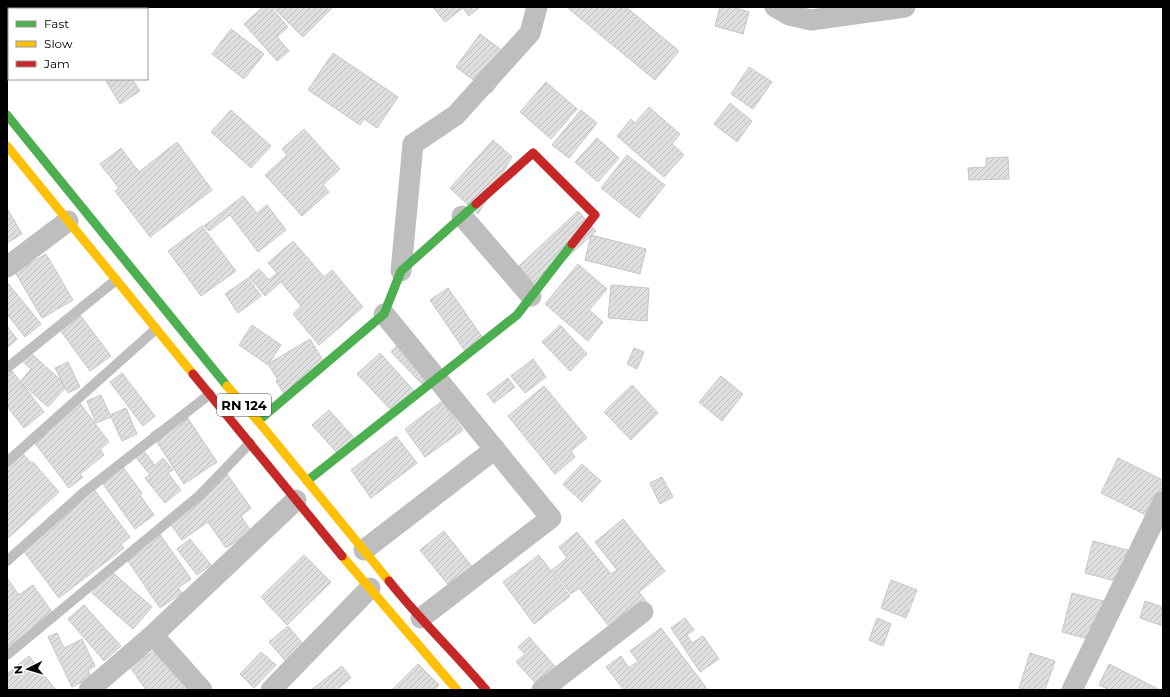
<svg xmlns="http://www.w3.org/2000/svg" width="1170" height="697" viewBox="0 0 1170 697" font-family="Montserrat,sans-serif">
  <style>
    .building { fill: url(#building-hatch); stroke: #c7c7c7 }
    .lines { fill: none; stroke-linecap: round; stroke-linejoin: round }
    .lane { stroke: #bebebe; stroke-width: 10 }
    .street { stroke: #bebebe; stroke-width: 21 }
    .fast { stroke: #4caf50; stroke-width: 9 }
    .slow { stroke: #ffc107; stroke-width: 9 }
    .jam { stroke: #c62828; stroke-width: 9 }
    .labels { text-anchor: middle; stroke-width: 4; stroke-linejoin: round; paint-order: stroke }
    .shield { fill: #fff; stroke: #4c4c4c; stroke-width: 1 }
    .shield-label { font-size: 13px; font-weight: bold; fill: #000 }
  </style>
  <defs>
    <pattern id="building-hatch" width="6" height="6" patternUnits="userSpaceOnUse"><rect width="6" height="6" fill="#dfdfdf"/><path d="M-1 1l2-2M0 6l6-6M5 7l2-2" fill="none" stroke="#bebebe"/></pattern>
  </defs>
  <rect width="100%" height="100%" fill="#fff"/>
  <g class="building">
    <path d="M7,7H27L28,9H9V42L7,44Z"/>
    <path d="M263,7H271L288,27L277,37L289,51L277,61L244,24Z"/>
    <path d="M273,7H333L303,37Z"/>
    <path d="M433,7H480L469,16L463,8L445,22Z"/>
    <path d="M570,7H626L679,51L655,80L569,9Z"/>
    <path d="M720,7H733L749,12L743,34L715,26Z"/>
    <path d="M231,29L264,54L244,79L212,54Z"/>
    <path d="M480,34L515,60L491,93L456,67Z"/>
    <path d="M333,53L398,97L377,128L364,119L360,125L308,90Z"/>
    <path d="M749,67L772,82L753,109L731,94Z"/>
    <path d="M109,79H132L140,91L120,104L106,81Z"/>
    <path d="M546,82L577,109L551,139L520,112Z"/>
    <path d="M730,103L752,121L737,142L714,124Z"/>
    <path d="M649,107L680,134L672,144L684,155L664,177L617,136L631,119L635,123Z"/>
    <path d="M231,110L271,146L251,168L211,132Z"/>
    <path d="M581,110L597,123L569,158L552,145Z"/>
    <path d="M304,129L340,169L323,185L329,192L302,216L265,175L287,155L282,149Z"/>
    <path d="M597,138L619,158L598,182L575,162Z"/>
    <path d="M493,140L512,157L478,214L450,188Z"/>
    <path d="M177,142L212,190L150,237L115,191L119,188L100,164L121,148L139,172Z"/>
    <path d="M627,155L665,185L639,218L601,188Z"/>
    <path d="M1008,157L1009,179L969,180L968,168L986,167V158Z"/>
    <path d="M243,196L257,213L267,205L286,230L258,252L230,215L209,231L204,226Z"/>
    <path d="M7,208L22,234L7,243Z"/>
    <path d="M578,211L596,231L537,285L519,266Z"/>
    <path d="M202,226L236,271L201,296L168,251Z"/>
    <path d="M591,235L646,249L640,274L585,260Z"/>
    <path d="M293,241L324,277L332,270L363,307L319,345L293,314L301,306L281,282L265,296L249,277L259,269L269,280L277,273L268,263Z"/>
    <path d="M46,254L73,300L42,318L15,272Z"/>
    <path d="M578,264L607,289L589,310L603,322L588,341L545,304Z"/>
    <path d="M248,278L261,296L238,313L225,294Z"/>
    <path d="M7,282L41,324L25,337L7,314Z"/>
    <path d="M611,285L649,288L647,321L608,318Z"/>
    <path d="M448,288L485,341L467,354L430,300Z"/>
    <path d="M80,315L111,356L90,371L60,330Z"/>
    <path d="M252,325L281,345L268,365L239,345Z"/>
    <path d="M560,325L587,354L570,371L542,342Z"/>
    <path d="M7,326L17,339L7,348Z"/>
    <path d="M310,339L327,367L284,394L276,381L278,380L268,364Z"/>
    <path d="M400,343L432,375L423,385L391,352Z"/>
    <path d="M634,348L644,352L637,369L627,364Z"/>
    <path d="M30,352L67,386L48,407L20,382L31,369L22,361Z"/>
    <path d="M380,353L415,392L393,412L357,374Z"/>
    <path d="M533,359L546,377L525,393L511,376Z"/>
    <path d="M68,362L80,387L68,393L55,368Z"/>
    <path d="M12,371L44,412L24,428L7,406V375Z"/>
    <path d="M122,373L155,416L143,426L110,382Z"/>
    <path d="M721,376L743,394L722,421L699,402Z"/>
    <path d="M508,378L515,387L494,403L487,394Z"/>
    <path d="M632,385L658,413L631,440L604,412Z"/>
    <path d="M544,386L587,438L571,451L575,457L555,474L508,416Z"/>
    <path d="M101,395L110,415L126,408L137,434L122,441L111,417L96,423L87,401Z"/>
    <path d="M442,401L463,430L425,457L405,429Z"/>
    <path d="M79,402L109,442L100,449L104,455L80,474L83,477L69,488L34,442L59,422L57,419Z"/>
    <path d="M329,410L356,440L339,455L312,425Z"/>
    <path d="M185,414L217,462L184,484L151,433L171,420Z"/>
    <path d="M396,436L417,463L371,498L351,470Z"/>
    <path d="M19,449L31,463L33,462L59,492L7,539V459Z"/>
    <path d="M143,450L155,465L163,458L173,470L168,473L181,490L165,503L145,478L150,475L135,456Z"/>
    <path d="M1118,458L1163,480V500L1154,519L1101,493Z"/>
    <path d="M582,464L601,481L582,502L563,484Z"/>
    <path d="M122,466L142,493L140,495L154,515L135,529L101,481Z"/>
    <path d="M227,474L251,508L241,516L251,531L226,548L208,522L182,540L166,518Z"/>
    <path d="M662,477L673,497L660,504L650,483Z"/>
    <path d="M93,488L130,537L121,544L124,548L59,598L19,545Z"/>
    <path d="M623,519L665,571L639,592L650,606L615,634L579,588L571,594L552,570L567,558L559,547L577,532L611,574L617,570L595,542Z"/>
    <path d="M444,531L481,578L458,597L420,550Z"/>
    <path d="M159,533L191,579L178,588L182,593L160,608L128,561L150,545L147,541Z"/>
    <path d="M190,539L211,565L197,575L177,549Z"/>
    <path d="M1093,541L1139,553L1130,585L1085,573Z"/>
    <path d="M304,555L331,582L287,625L261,597Z"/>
    <path d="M539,555L570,596L534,624L503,582Z"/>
    <path d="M111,571L152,607L133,629L92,593Z"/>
    <path d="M7,578L19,595L33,585L54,615L7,647Z"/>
    <path d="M891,580L917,590L906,618L881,608Z"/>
    <path d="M1072,593L1107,602L1096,641L1062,632Z"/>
    <path d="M1145,601L1163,607V626L1140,618Z"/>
    <path d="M84,605L121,646L104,661L68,619Z"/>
    <path d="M685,618L694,630L687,635L692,643L703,636L719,659L700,672L671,628Z"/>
    <path d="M877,618L891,624L883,646L869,640Z"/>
    <path d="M288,626L307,649L288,664L269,642Z"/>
    <path d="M661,628L708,690H624L606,667L621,656L629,668L638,661L630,651Z"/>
    <path d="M57,633L64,648L82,639L95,666L88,670L91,677L72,687L48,637Z"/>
    <path d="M529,637L561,673L542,690L516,662L525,654L518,647Z"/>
    <path d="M159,647L189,690H146L130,667Z"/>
    <path d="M261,652L276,665L254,688L240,674Z"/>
    <path d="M1030,653L1055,661L1045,690H1027L1019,688Z"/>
    <path d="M29,656L56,690H9L7,688V674Z"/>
    <path d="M418,664L439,685L434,690H392Z"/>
    <path d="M1109,664L1160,690H1110L1099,685Z"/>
    <path d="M342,666L351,678L336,690H311Z"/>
  </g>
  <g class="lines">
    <g class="lane">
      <path d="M7,368L116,280"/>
      <path d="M7,462L156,329"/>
      <path d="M7,561L83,493L210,394"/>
      <path d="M7,655L200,495L250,443"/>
    </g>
    <g class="street">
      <path d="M775,7L789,15L811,20L905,7"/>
      <path d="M462,216L531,296"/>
      <path d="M7,267L68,221"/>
      <path d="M401,271L413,144L456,115L530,33L537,7"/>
      <path d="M384,314L551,518L421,618"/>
      <path d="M364,550L495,449"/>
      <path d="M153,635L202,690"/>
      <path d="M89,690L153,635L296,500"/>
      <path d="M271,690L370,588"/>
      <path d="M542,690L643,612"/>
      <path d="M1072,690L1163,502"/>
    </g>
    <g class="fast">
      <path d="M7,115L227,386"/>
      <path d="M258,421L384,314L401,271L476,204"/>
      <path d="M307,481L517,315L572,244"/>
    </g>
    <g class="slow">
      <path d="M7,146L193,374"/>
      <path d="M227,386L258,421L389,581"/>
      <path d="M342,556L457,690"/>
    </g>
    <g class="jam">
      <path d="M476,204L533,153L595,215L572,244"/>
      <path d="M193,374L342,556"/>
      <path d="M389,581C419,619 455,653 486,690"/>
    </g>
  </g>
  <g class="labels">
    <rect class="shield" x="217" y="394" width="54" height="22" rx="3"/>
    <g class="shield-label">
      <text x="244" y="410">RN 124</text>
    </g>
  </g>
  <rect width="1170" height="697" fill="none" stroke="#000000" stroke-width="16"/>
  <rect x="8" y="8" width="140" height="72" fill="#ffffff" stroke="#999999"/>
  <rect x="16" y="21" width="20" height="6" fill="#4caf50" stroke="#999999"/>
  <text x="44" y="28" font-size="12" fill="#000000">Fast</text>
  <rect x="16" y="41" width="20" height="6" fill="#ffc107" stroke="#999999"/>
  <text x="44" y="48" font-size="12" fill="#000000">Slow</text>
  <rect x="16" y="61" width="20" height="6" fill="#c62828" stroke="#999999"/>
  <text x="44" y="68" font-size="12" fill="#000000">Jam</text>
  <g transform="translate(28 669) rotate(265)" stroke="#ffffff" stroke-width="3" paint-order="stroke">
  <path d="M0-3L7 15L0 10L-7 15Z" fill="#000000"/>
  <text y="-6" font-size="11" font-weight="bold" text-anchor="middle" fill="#000000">N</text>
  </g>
</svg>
